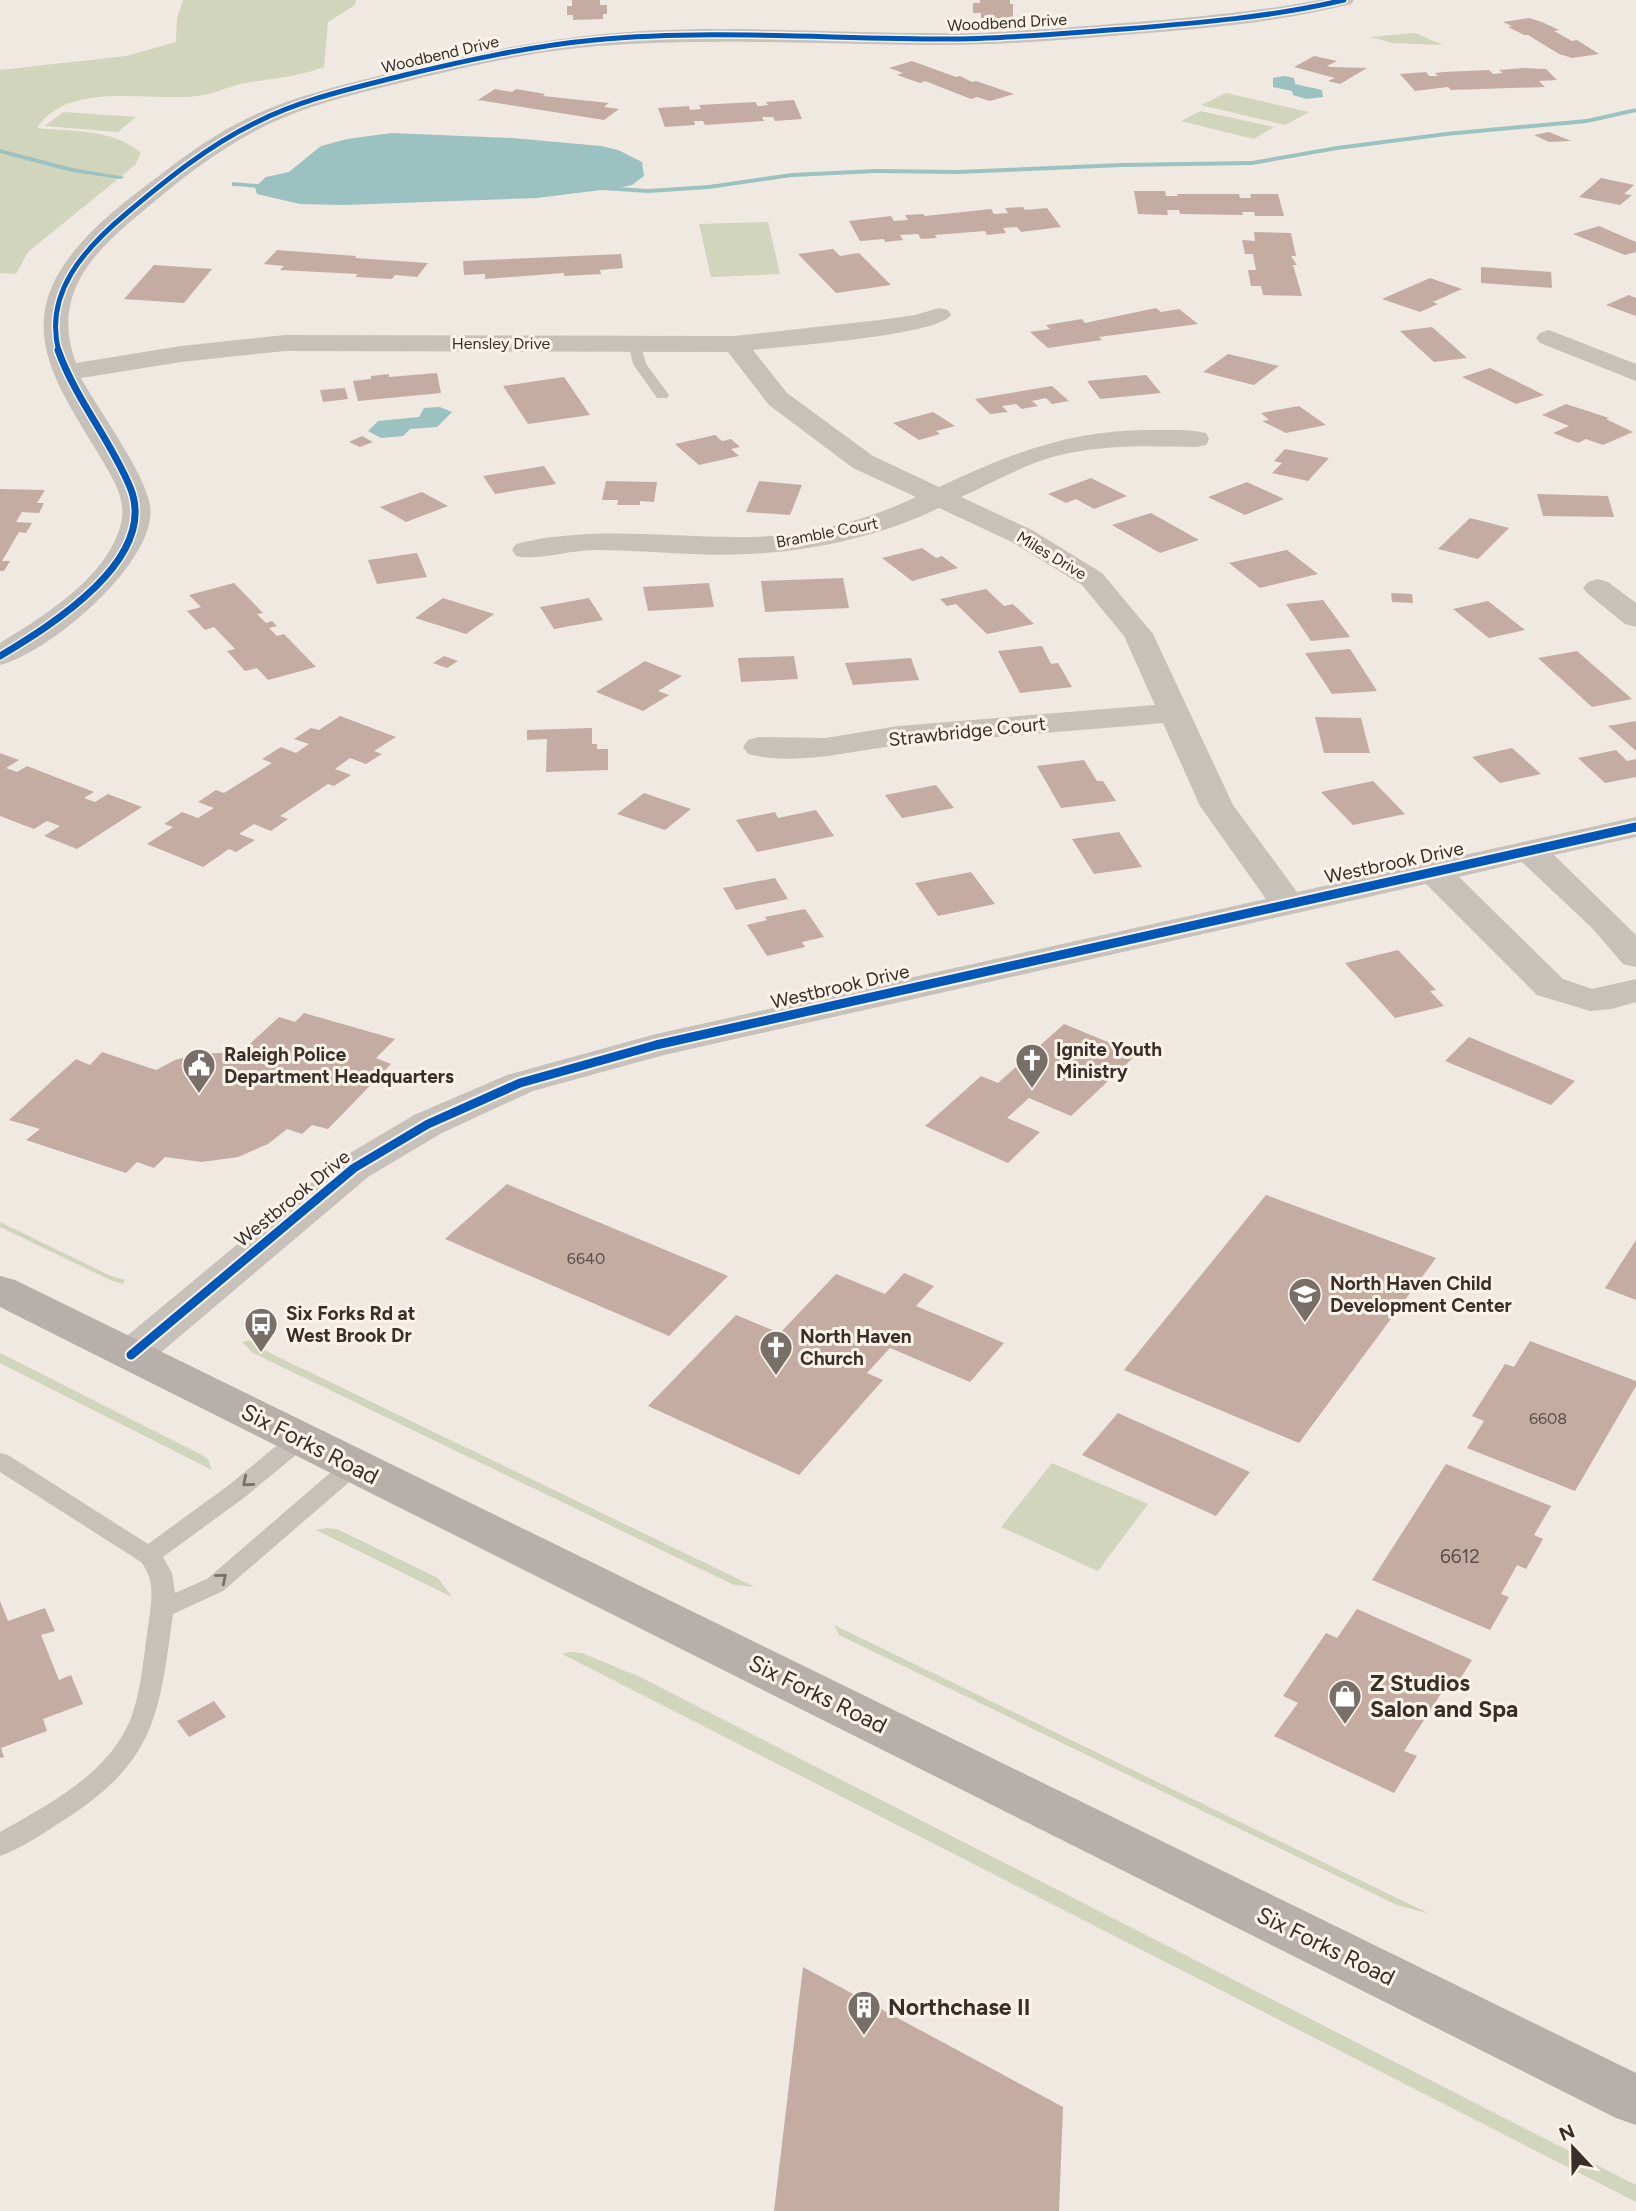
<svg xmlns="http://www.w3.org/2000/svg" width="1636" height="2211" viewBox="0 0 1636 2211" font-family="Figtree,sans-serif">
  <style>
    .green { fill: #d0d5bb }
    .water { fill: #9cc1c1 }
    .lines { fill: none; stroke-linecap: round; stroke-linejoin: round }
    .stream { fill: #9cc1c1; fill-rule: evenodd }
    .building { fill: #c4aca3 }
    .service { fill: #c8c1ba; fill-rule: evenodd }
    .minor { fill: #c8c1ba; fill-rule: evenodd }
    .primary { fill: #b7afa9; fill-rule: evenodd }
    .cycleway-far2-casing { stroke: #fbf3ea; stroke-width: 8 }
    .cycleway-far1-casing { stroke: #fbf3ea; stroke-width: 10 }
    .cycleway-casing { stroke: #fbf3ea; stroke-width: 13 }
    .cycleway-far2 { stroke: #0057b8; stroke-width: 5 }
    .cycleway-far1 { stroke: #0057b8; stroke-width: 7 }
    .cycleway { stroke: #0057b8; stroke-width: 9 }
    .oneway { stroke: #79706a }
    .labels { text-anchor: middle; stroke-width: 6; stroke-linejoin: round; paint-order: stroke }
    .far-street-label { font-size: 16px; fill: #392e28; stroke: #fbf3ea }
    .number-label { font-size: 16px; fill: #5c4e47 }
    .street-label { font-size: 19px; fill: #392e28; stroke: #fbf3ea }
    .poi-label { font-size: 19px; font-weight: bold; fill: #392e28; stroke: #fbf3ea; text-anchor: start }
    .near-number-label { font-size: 19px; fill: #5c4e47 }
    .near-street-label { font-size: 23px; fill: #392e28; stroke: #fbf3ea }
    .near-poi-label { font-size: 23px; font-weight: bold; fill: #392e28; stroke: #fbf3ea; text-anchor: start }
  </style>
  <rect width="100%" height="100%" fill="#efe9e2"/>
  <g class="green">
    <path d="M183,0H356L355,5L328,22L324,67C298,77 273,78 246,83C232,85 218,92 204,95C154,104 70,78 37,128C74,132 112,128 141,153L135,165L28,252L16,274L0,273V70L127,56L176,42L177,18Z"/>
    <path d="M1415,33L1443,45L1393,43L1370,37Z"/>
    <path d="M1226,93L1309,112L1285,125L1201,105Z"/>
    <path d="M1200,111L1274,127L1254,139L1181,121Z"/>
    <path d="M63,112L136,117L118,132L45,126Z"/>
    <path d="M768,222L780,274L711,277L699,224Z"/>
    <path d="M0,1222L111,1276L125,1280L123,1284L110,1280L0,1227Z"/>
    <path d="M249,1340L270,1353L755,1587L734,1585L253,1353L242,1342Z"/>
    <path d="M0,1353L202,1455L208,1459L212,1470L0,1363Z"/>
    <path d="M1052,1463L1148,1504L1098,1571L1001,1527Z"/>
    <path d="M327,1528L337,1529L438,1578L452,1597L316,1530Z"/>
    <path d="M834,1625L1430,1914L1397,1905L839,1635Z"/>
    <path d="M571,1652L582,1653L640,1677L1636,2185V2202L562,1654Z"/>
  </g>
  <g class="water">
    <path d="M1284,76L1294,78L1295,84L1322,90L1323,97L1306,99L1293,95L1292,91L1273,87V78Z"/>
    <path d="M392,133L512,138L601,146L618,150L642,162L644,176L632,185L618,188L537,198L343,205L300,204L257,194L255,187L266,177L289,172L321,146L347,139Z"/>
    <path d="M440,407L452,412L437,427L410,429L403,436L381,438L368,431L378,421L419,417L424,408Z"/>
  </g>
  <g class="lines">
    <g class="stream">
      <path d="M1636,108V112L1587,123L1446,136L1337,150L1252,165L1122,167L958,174L876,173L792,177L709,189L648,193L602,190L598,188L602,186L648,189L709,185L792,173L876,169L958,170L1122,163L1252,161L1337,146L1446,132L1587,119Z"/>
      <path d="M0,149L72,168L125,177L121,179L72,172L0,153Z"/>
      <path d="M232,182L269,185L273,187L269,189L235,186H232Z"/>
    </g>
  </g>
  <g class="building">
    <path d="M572,0H600V5H607V14H603V19L573,20V15H567V6H572Z"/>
    <path d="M980,0H1010V4H1013V19L981,18V13H973V3H980Z"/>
    <path d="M1529,18L1542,22L1559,30L1554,31L1572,41L1577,40L1599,54L1572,58L1559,54L1528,35H1524L1508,27L1512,26L1503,22Z"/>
    <path d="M1314,56L1337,61L1327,66L1330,67L1367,68L1340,84L1328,81L1335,78L1294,67Z"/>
    <path d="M912,61L956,77L960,76L972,82L976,81L1014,94L990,101L977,97L971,99L925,81L920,83L897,75L903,73L889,68Z"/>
    <path d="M1524,68L1546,69L1557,80L1539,81L1545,87L1451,90L1448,87L1415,91L1400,74L1426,72L1429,76H1438L1435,73L1444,72L1489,70L1493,74L1503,73L1499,70Z"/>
    <path d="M495,89L512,92L516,89L545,94L543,96L609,103L604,107L619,109L604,120L478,100Z"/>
    <path d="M794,100L802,119L775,121L773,117H762L764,121L705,125L703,121H694L695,125L665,127L658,108L689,106L690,110L701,109L699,105L756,102L757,106H761L768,105L766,102Z"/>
    <path d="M1549,132L1571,141L1549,142L1534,135Z"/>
    <path d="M1601,178L1634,185L1624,194L1632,195L1620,205L1579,197Z"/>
    <path d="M1134,191H1165L1166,196H1178L1177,194H1239L1240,198H1251L1250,194H1278L1284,216H1255L1254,212H1242L1243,215L1180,214L1179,210H1167L1168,215L1138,214Z"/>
    <path d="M1023,207L1025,210L1047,208L1061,227L1021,232L1017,227L1003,228L1006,233L987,235L985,231L935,235L937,238L921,239L918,234L900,235L903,240L885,242L884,239L860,241L849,221L891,216L894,221L908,220L905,215L923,214L925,216L991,209L994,214L1008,213L1005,208Z"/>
    <path d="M1599,226L1636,242V252L1625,255L1573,234Z"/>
    <path d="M1254,232L1291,233L1296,256H1291L1297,265H1293L1302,296L1263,295L1261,286H1251L1248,270H1256L1253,254H1245L1242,240L1255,241Z"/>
    <path d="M833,249L840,256L859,253L891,285L836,293L798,254Z"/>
    <path d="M277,250L356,256L355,258L428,263L417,277L395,275L392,279L355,277L358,274L280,270L284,266L264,264Z"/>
    <path d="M621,254L623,268L600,270L601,274L564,276V273L485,279V274L464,275L463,261Z"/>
    <path d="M154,265L212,269L184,303L124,299Z"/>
    <path d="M1481,267L1551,272L1552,288L1481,283Z"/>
    <path d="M1430,278L1462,289L1433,302L1438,304L1420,312L1382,299Z"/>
    <path d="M1629,295L1636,298V316L1606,305Z"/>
    <path d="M1156,308L1161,312L1179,309L1198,324L1099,337L1102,340L1048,348L1030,332L1050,329L1046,325L1082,319L1085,323Z"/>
    <path d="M1432,327L1467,358L1434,362L1400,331Z"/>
    <path d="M1228,354L1279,366L1254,385L1203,372Z"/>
    <path d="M1490,368L1544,395L1516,404L1462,377Z"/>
    <path d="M437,373L441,393L358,401L353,381L371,379V376L389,374V377Z"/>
    <path d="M1146,375L1161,393L1100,399L1087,381Z"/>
    <path d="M564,377L590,415L528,424L503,386Z"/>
    <path d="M1052,386L1069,401L1052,404L1046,398L1032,401L1038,406L1022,409L1016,404L1002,406L1008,412L990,414L975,399Z"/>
    <path d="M345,388L348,399L323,402L320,390Z"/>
    <path d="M1566,404L1609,418L1606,419L1633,432L1603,445L1586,439L1578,443L1553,433L1569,426L1542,415Z"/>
    <path d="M1299,406L1326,425L1286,433L1262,421L1269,420L1261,413Z"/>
    <path d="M933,412L955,426L936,431L940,434L919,440L893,423Z"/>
    <path d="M715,435L722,441L731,439L740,447L731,449L739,456L699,465L675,444Z"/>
    <path d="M362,436L373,442L360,447L349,442Z"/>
    <path d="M1285,449L1329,458L1308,481L1272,473L1282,463L1274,461Z"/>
    <path d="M544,466L556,484L495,494L483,476Z"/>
    <path d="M1091,478L1127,496L1094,509L1076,499L1066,503L1048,494Z"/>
    <path d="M606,481L657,482L654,502L640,501V505H617L618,500H602Z"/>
    <path d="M759,481L802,485L790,515L746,512Z"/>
    <path d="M1247,482L1284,499L1245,515L1208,497Z"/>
    <path d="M0,489L45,490L37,503H44L39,513L22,512L16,522L32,523L26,533L19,532L2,561H10L4,571H0Z"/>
    <path d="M422,492L448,506L406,522L380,507Z"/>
    <path d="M1537,494L1608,496L1614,517L1543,516Z"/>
    <path d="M1151,513L1199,540L1160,553L1112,525Z"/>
    <path d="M1470,518L1509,528L1478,559L1438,549Z"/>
    <path d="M922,548L936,558L942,556L958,568L912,581L882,558Z"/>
    <path d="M1287,550L1318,574L1260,588L1229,563Z"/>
    <path d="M417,553L427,577L377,584L368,560Z"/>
    <path d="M843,578L849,608L765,612L761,581Z"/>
    <path d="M234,583L263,613L257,614L266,623L272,621L277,626L269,628L277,636L284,634L316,667L268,680L257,668L245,671L227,651L235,649L214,627L205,630L187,611L201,607L189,595Z"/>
    <path d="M709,583L714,607L648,611L643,587Z"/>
    <path d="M986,589L1004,606L1013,604L1034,624L987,634L956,604L947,606L940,599Z"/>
    <path d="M1391,593L1412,594L1413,603L1392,602Z"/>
    <path d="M443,598L494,614L466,634L415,618Z"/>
    <path d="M589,598L603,620L554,629L540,607Z"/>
    <path d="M1323,600L1350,637L1311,641L1286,604Z"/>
    <path d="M1488,601L1525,630L1489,638L1453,609Z"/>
    <path d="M1042,646L1051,664L1058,663L1072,687L1020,693L998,651Z"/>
    <path d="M1350,649L1377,691L1332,694L1305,653Z"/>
    <path d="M1577,651L1632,699L1592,707L1538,658Z"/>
    <path d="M444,656L458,661L447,668L433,663Z"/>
    <path d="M794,656L798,679L741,682L738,658Z"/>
    <path d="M911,658L919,680L853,685L845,663Z"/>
    <path d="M645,661L682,676L658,691L669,695L643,711L596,692Z"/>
    <path d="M340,716L396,737L374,751L382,754L366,764L350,758L335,769L351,775L334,786L328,784L280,816L288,819L271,831L254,824L239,834L255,840L236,852L229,849L203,867L147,844L173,827L164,824L182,812L198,818L214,808L198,802L216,790L224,793L272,763L262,759L281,747L296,753L309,744L294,739L311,728L319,730Z"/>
    <path d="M1315,717L1361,718L1370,753H1324Z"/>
    <path d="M1636,721V751L1608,726Z"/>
    <path d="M592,728V744H597V749H608V770L546,772L547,739L527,740V730Z"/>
    <path d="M1512,748L1541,774L1500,783L1472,757Z"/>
    <path d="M1616,750L1627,761L1636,759V777L1605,783L1578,758Z"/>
    <path d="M0,753L19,760L6,768L17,772L27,766L94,792L84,798L95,802L108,794L142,807L77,849L44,836L60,826L47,821L34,829L0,816Z"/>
    <path d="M1084,760L1097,781H1103L1116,801L1061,808L1037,766Z"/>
    <path d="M1373,781L1405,814L1353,825L1321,792Z"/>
    <path d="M936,785L954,808L902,818L885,795Z"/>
    <path d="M644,793L691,809L665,830L617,814Z"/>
    <path d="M816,810L834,836L757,852L736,820L775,812L778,818Z"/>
    <path d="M1119,832L1142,867L1094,874L1072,839Z"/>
    <path d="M971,872L995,904L938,916L915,883Z"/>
    <path d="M775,878L788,899L736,910L723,888Z"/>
    <path d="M805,909L824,937L802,942L805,947L767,956L747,925L767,920L765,917Z"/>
    <path d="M1398,950L1436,990L1430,991L1444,1006L1395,1018L1345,963Z"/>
    <path d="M304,1013L395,1039L376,1058L391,1064L328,1129L312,1125L302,1134L287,1129L268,1144L238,1157L202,1162L165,1157L154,1168L137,1162L126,1173L26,1140L40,1129L9,1120L76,1059L90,1065L102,1052L156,1070L175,1060L197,1054L241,1052L279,1017L295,1022Z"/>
    <path d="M1064,1024L1137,1054L1071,1116L1029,1098L1007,1118L1040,1132L1008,1163L925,1126L981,1076L998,1083Z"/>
    <path d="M1469,1037L1575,1081L1551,1105L1445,1061Z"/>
    <path d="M507,1184L728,1276L669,1336L445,1239Z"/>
    <path d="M1266,1195L1436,1258L1299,1443L1124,1370Z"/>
    <path d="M1636,1240V1300L1605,1288Z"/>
    <path d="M904,1273L934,1286L916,1306L1004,1343L970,1382L890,1348L867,1373L883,1380L799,1475L648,1406L736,1315L780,1333L836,1274L885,1294Z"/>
    <path d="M1530,1341L1636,1381V1386L1575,1491L1467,1448L1484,1421L1472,1416L1505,1364L1514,1367Z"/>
    <path d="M1118,1413L1250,1472L1216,1516L1082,1455Z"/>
    <path d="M1446,1464L1551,1506L1534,1535L1543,1539L1526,1569L1517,1565L1501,1594L1509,1597L1490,1630L1372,1580Z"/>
    <path d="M0,1601L8,1621L45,1608L55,1631L41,1635L59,1680L71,1675L83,1704L43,1719L47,1731L1,1748L4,1757L0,1758Z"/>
    <path d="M1357,1609L1472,1660L1452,1692L1444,1689L1404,1751L1417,1756L1394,1793L1274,1736L1298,1703L1283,1696L1326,1633L1337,1638Z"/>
    <path d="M214,1701L226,1717L189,1737L177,1721Z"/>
    <path d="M803,1967L1063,2107L1059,2211H774Z"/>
  </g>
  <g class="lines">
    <g class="service">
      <path d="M634,339L640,343L646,364L669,395L667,398H657L633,364L628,343Z"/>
      <path d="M300,1431L308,1433L311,1439L308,1445L245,1497L163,1557L172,1573L175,1593L207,1579L345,1460L353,1458L361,1460L364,1466L361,1472L223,1591L173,1614C159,1716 156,1762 61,1822C42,1834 22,1848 0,1856V1832C49,1804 109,1774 131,1718C141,1691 143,1662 147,1634C150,1609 158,1583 141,1562L0,1472V1453L8,1455L148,1544L229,1485L292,1433Z"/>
    </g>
    <g class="minor">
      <path d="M1320,0H1354L1351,4C1276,23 1200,29 1123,35C1064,40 1004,45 944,45C829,45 714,37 599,46C537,51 476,64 416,79C365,92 312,103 265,126C218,149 176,183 136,217C88,257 52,298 76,363L181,346L285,335L735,336L880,320L915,315L939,308L948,310L951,315C937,336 785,346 753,350L787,393L873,456L939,487C1011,453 1075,428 1157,430C1173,430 1190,429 1206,433L1209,439L1206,445L1196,447C1149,446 1102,444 1056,456C1023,465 992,483 961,497L1032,530L1102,573L1153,634L1233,805L1297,892L1636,817V837L1554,855L1636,935V967L1623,964L1592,928L1522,862L1459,877L1563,979L1592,989L1636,979V1002L1612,1009L1590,1011L1537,995L1426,884L664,1055L533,1091L442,1133L368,1177L146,1365L131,1370L116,1365L110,1355L116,1345L340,1159L414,1115L507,1075L656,1034L1266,899L1200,806L1163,723C1076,731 989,737 902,745C851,750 799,767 748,754L743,747L748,740L759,737L826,738L898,726L1155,705L1124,636L1082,585L1012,542L939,508C881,536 814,551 749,554C698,557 646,550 595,550C571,550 535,561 516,556L512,550L516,544C592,525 668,538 745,537C803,537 864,522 916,497L853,468L769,405L728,352L285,351L181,362L81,378C99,411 144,471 150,505C159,561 49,653 0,665V643C44,616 113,574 122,518C125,497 112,477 102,460C63,393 13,333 68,259C92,226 128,199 160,175C188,153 218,132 250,117C296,95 346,84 395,72C477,52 558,36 642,31C752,25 862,35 973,33C1023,31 1074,27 1124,23C1190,18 1255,12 1320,0Z"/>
      <path d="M1549,330L1636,364V381L1540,343L1536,338L1540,333Z"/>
      <path d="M1598,579L1608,582L1636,603V627L1625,624L1588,594L1583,588L1588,582Z"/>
    </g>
    <path class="primary" d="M0,1276L15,1280L1636,2073V2125L1616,2118L0,1307Z"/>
    <defs>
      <path id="cycleway-far2" d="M59,352C43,293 85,248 127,213C166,180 208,146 255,123C302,99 354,88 405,75C468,60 531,46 595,40C711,29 829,39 946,39C1005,39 1065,33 1124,29C1198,23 1272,17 1344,0"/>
      <path id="cycleway-far1" d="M0,656C50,626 160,559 130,487C110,439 76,400 58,350"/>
      <path id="cycleway" d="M131,1355L354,1168L428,1124L520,1083L656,1045L1636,827"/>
    </defs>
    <use href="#cycleway-far2" class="cycleway-far2-casing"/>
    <use href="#cycleway-far1" class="cycleway-far1-casing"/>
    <use href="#cycleway" class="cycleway-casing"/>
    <use href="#cycleway-far2" class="cycleway-far2"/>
    <use href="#cycleway-far1" class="cycleway-far1"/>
    <use href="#cycleway" class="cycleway"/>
  </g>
  <defs><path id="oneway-chevron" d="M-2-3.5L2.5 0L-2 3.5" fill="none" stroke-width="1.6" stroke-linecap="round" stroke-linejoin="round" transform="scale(1.75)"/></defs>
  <g class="oneway">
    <use href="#oneway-chevron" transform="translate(247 1482) rotate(140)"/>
    <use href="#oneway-chevron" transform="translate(222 1578) rotate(-40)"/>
  </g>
  <defs>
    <symbol id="church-pin" viewBox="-11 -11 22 30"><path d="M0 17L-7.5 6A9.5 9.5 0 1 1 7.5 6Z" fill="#796f69" stroke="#fbf3ea"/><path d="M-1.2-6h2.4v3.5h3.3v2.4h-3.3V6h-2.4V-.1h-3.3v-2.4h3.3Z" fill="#fff"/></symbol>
    <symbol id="civic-pin" viewBox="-11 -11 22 30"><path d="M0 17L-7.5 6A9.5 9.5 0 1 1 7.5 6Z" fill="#796f69" stroke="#fbf3ea"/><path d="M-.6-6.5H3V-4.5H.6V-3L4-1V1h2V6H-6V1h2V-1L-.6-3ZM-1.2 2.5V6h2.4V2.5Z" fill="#fff"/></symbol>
    <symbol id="school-pin" viewBox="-11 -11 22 30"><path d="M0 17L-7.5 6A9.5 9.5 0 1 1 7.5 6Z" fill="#796f69" stroke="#fbf3ea"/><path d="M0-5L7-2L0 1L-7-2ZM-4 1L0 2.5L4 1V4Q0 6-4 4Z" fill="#fff"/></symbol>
    <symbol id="bus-pin" viewBox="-11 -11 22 30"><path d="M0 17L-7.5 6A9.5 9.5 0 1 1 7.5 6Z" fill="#796f69" stroke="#fbf3ea"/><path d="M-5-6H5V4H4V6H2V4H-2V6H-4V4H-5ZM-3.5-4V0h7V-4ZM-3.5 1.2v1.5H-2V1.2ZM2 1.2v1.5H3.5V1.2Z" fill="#fff"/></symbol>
    <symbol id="shop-pin" viewBox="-11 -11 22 30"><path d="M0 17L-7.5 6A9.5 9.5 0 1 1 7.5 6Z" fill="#796f69" stroke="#fbf3ea"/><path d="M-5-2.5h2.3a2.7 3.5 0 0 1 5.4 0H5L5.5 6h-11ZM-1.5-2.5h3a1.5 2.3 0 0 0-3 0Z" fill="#fff"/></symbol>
    <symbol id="building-pin" viewBox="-11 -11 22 30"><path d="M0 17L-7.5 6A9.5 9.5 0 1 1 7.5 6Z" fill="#796f69" stroke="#fbf3ea"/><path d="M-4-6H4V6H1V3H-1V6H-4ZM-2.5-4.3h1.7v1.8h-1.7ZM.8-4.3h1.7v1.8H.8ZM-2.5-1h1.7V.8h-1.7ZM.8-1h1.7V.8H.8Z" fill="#fff"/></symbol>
  </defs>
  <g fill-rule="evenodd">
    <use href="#church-pin" x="1013" y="1041" width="38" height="52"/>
    <use href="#civic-pin" x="180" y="1046" width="38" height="52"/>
    <use href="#school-pin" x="1286" y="1275" width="38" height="52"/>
    <use href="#bus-pin" x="242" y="1305" width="38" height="52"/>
    <use href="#church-pin" x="757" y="1328" width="38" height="52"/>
    <use href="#shop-pin" x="1326" y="1677" width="38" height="52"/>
    <use href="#building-pin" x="845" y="1988" width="38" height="52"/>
  </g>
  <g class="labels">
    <g class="far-street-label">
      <text transform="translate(1007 22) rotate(-3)" y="6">Woodbend Drive</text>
      <text transform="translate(440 54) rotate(-13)" y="6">Woodbend Drive</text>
      <text x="501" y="349">Hensley Drive</text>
      <text transform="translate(827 532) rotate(-11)" y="6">Bramble Court</text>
      <text transform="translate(1052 555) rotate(31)" y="6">Miles Drive</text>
    </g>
    <g class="number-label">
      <text x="586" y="1264">6640</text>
      <text x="1548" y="1424">6608</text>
    </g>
    <g class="street-label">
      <text transform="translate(967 731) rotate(-6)" y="7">Strawbridge Court</text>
      <text transform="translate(1394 862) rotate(-12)" y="7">Westbrook Drive</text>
      <text transform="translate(840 986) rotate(-13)" y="7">Westbrook Drive</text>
      <text transform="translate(292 1198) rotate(-39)" y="7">Westbrook Drive</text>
    </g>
    <g class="poi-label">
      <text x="1056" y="1056">Ignite Youth<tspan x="1056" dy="22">Ministry</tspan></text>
      <text x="224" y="1061">Raleigh Police<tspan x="224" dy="22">Department Headquarters</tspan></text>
      <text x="1330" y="1290">North Haven Child<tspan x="1330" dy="22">Development Center</tspan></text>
      <text x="286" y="1320">Six Forks Rd at<tspan x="286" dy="22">West Brook Dr</tspan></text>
      <text x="800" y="1343">North Haven<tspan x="800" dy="22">Church</tspan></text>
    </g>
    <g class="near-number-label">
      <text x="1460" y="1563">6612</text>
    </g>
    <g class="near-street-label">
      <text transform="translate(310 1444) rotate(27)" y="8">Six Forks Road</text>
      <text transform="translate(818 1694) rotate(26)" y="8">Six Forks Road</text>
      <text transform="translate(1326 1946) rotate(26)" y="8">Six Forks Road</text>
    </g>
    <g class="near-poi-label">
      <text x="1370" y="1691">Z Studios<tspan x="1370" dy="26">Salon and Spa</tspan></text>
      <text x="888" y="2015">Northchase II</text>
    </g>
  </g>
  <g transform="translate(1573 2148) rotate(338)" stroke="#fbf3ea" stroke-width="5" paint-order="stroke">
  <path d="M0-5L12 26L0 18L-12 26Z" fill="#392e28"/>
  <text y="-10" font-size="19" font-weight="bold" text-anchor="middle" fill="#392e28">N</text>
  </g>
</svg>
